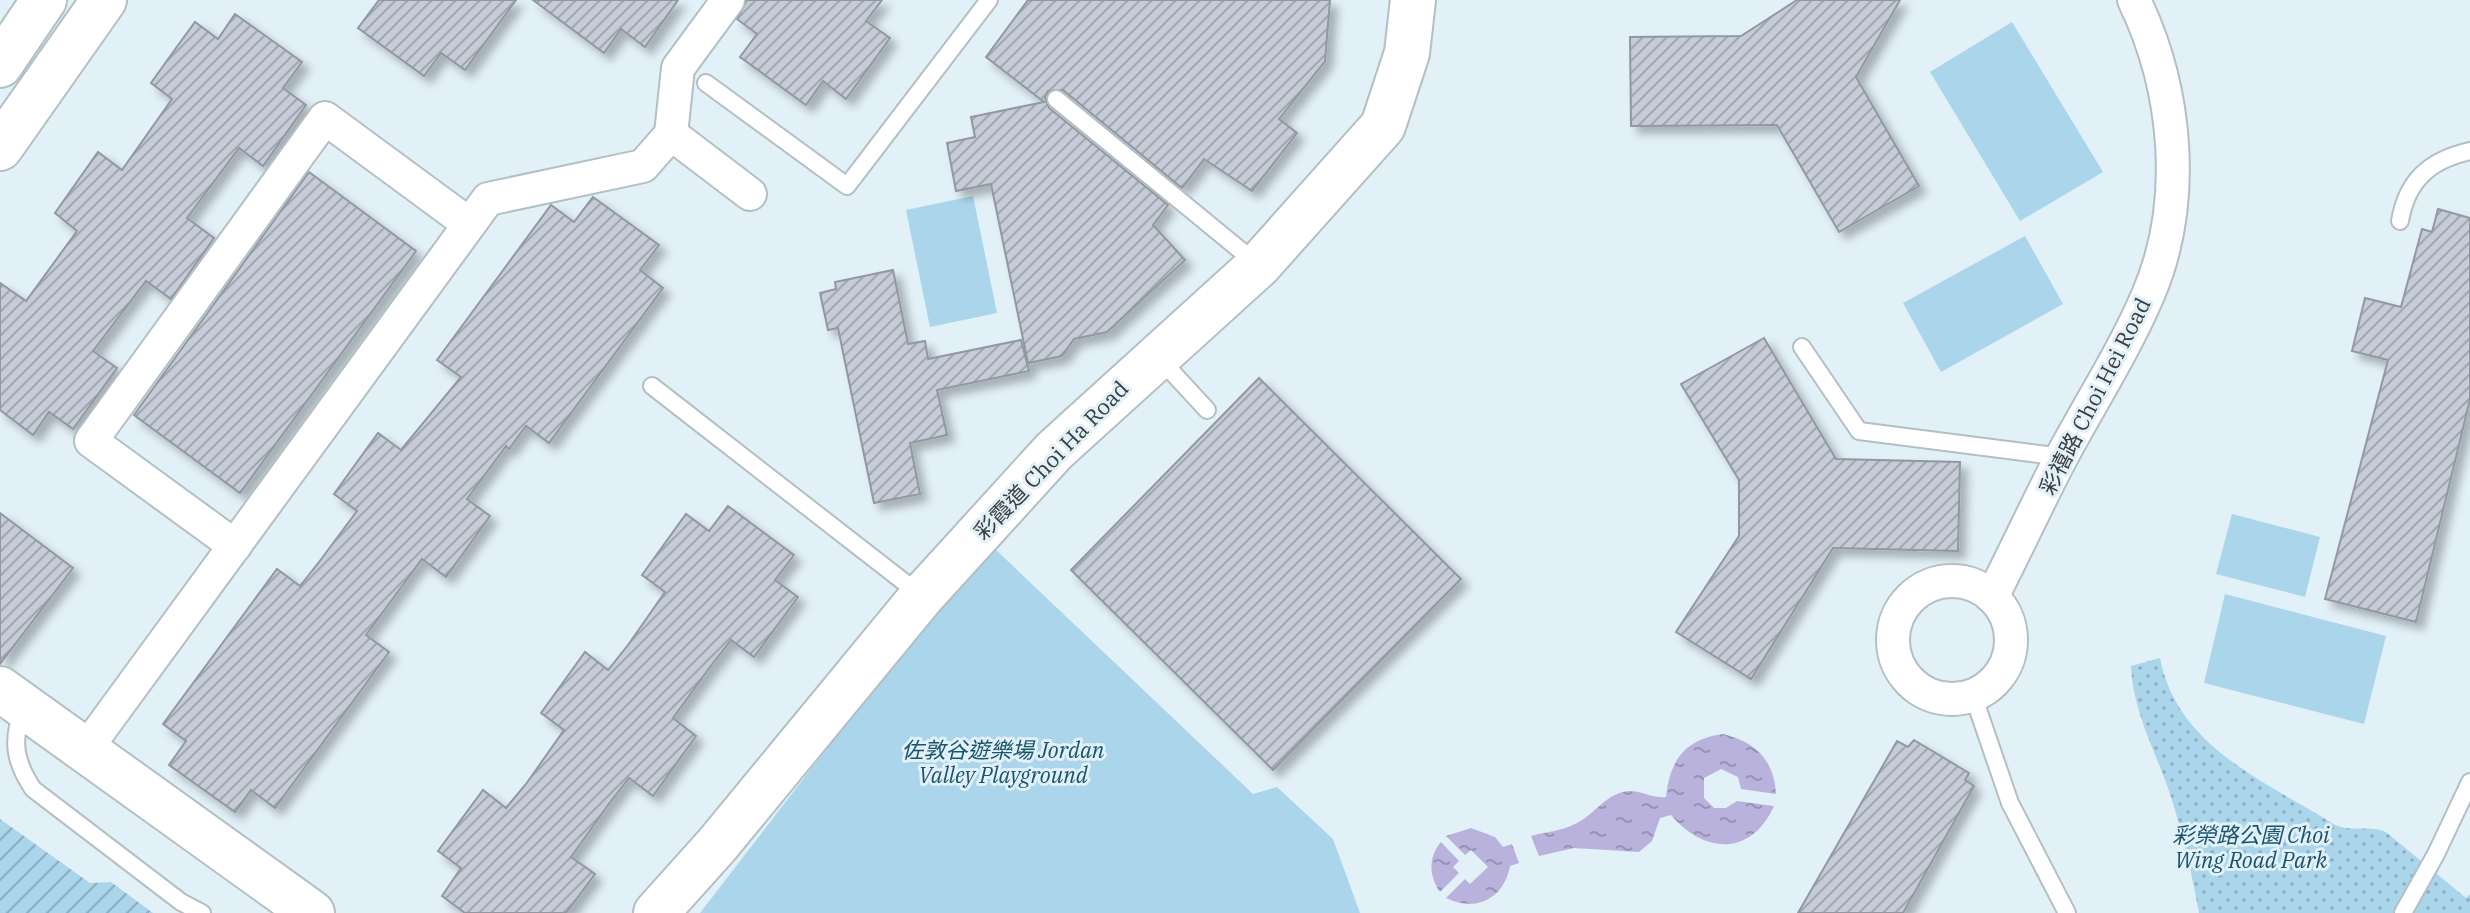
<svg xmlns="http://www.w3.org/2000/svg" width="2470" height="913" viewBox="0 0 2470 913" font-family="'IBM Plex Serif','Noto Sans TC',serif">
  <style>
    .park { fill: url(#park-dots) }
    .garden { fill: url(#garden-furrows) }
    .pitch { fill: #aad5eb }
    .water { fill: url(#water-ripples) }
    .building { fill: url(#building-hatch); stroke: #9198a2; stroke-width: 2; filter: url(#shadow) }
    .lines { fill: none; stroke-linecap: round; stroke-linejoin: round }
    .lane-casing { stroke: #b2c0c6; stroke-width: 20 }
    .street-casing { stroke: #b2c0c6; stroke-width: 36 }
    .secondary-casing { stroke: #b2c0c6; stroke-width: 48 }
    .lane { stroke: #fff; stroke-width: 16 }
    .street { stroke: #fff; stroke-width: 32 }
    .secondary { stroke: #fff; stroke-width: 44 }
    .labels { text-anchor: middle; stroke-width: 6; stroke-linejoin: round; paint-order: stroke }
    .street-label { font-size: 22px; fill: #393e41; stroke: #e2f0f7 }
    .park-label { font-size: 22px; font-style: italic; fill: #18546c; stroke: #e2f0f7 }
  </style>
  <defs>
    <pattern id="park-dots" width="8" height="8" patternUnits="userSpaceOnUse" patternTransform="scale(2)"><rect width="8" height="8" fill="#aad5eb"/><path d="M2 2h.1M6 6h.1" fill="none" stroke="#8baec0" stroke-width="1.8" stroke-linecap="round"/></pattern>
    <pattern id="garden-furrows" width="10" height="10" patternUnits="userSpaceOnUse" patternTransform="scale(2)"><rect width="10" height="10" fill="#aad5eb"/><path d="M-1 1l2-2M0 10L10 0M9 11l2-2" fill="none" stroke="#8baec0"/></pattern>
    <pattern id="water-ripples" width="26" height="14" patternUnits="userSpaceOnUse" patternTransform="scale(2)"><rect width="26" height="14" fill="#b8b2dc"/><path d="M2 4q2-2 4 0t4 0M15 11q2-2 4 0t4 0" fill="none" stroke="#9792b4"/></pattern>
    <pattern id="building-hatch" width="6" height="6" patternUnits="userSpaceOnUse" patternTransform="scale(2)"><rect width="6" height="6" fill="#c5ccd7"/><path d="M-1 1l2-2M0 6l6-6M5 7l2-2" fill="none" stroke="#a1a7b0"/></pattern>
    <filter id="shadow"><feDropShadow dx="7" dy="7" stdDeviation="4" flood-color="#0004"/></filter>
  </defs>
  <rect width="100%" height="100%" fill="#e2f0f7"/>
  <path class="park" d="M2160,658C2177,747 2265,781 2335,825C2353,833 2370,824 2387,833L2466,898L2470,894V913H2199C2191,870 2182,829 2168,788C2153,746 2133,710 2131,666Z"/>
  <path class="garden" d="M0,819L90,883L111,882L153,913H0Z"/>
  <g class="pitch">
    <path d="M2012,22L2103,172L2020,221L1930,72Z"/>
    <path d="M973,196L997,313L930,327L906,210Z"/>
    <path d="M2025,236L2063,304L1941,372L1903,303Z"/>
    <path d="M2232,514L2320,537L2305,597L2216,574Z"/>
    <path d="M994,548L1253,794L1277,787L1333,839L1360,913H700L936,607Z"/>
    <path d="M2225,594L2386,636L2364,724L2204,683Z"/>
  </g>
  <g class="water">
    <path d="M1723,734C1756,742 1774,760 1776,794L1741,789L1738,777L1721,769L1704,778V798L1714,808H1726L1737,801L1774,806C1751,857 1704,854 1671,815L1660,818L1652,841L1639,852L1574,848L1539,856L1531,836C1545,832 1562,831 1575,824C1593,816 1603,797 1623,792C1639,788 1650,799 1666,797C1670,760 1685,739 1723,734Z"/>
    <path d="M1471,828L1495,837L1503,847L1512,844L1519,863L1510,866C1504,898 1477,913 1446,898L1465,879L1470,884L1488,867L1471,850L1465,855L1446,836Z"/>
    <path d="M1441,842L1459,861L1453,867L1459,873L1440,892C1429,876 1428,857 1441,842Z"/>
  </g>
  <g class="building">
    <path d="M379,0H516L465,70L441,53L424,76L358,28Z"/>
    <path d="M533,0H678L645,47L621,29L604,53Z"/>
    <path d="M747,0H882L866,21L890,38L846,99L823,81L806,105L740,57L757,34L737,19Z"/>
    <path d="M1028,0H1330L1325,61L1279,119L1297,133L1252,191L1204,159L1182,188L1063,90L1048,91L1045,98L1049,108L1168,205L1153,225L1185,260L1107,332L1074,339L1062,356L1028,363L991,184L956,191L947,143L975,137L971,117L1044,102L986,57Z"/>
    <path d="M1797,0H1900L1856,77L1919,186L1839,232L1777,125L1631,126L1630,37L1741,36Z"/>
    <path d="M235,14L302,62L283,88L306,105L263,166L239,148L187,218L214,238L171,299L146,281L93,351L117,368L73,429L49,412L33,435L0,410V283L26,301L77,231L55,213L98,152L122,170L172,99L151,83L176,48L195,22L218,39Z"/>
    <path d="M309,172L416,251L240,493L134,415Z"/>
    <path d="M593,197L659,245L640,270L663,288L549,443L526,426L509,449L506,446L467,499L490,516L446,577L422,559L405,582L366,635L389,652L275,808L251,790L235,812L169,765L186,741L163,724L277,569L300,586L319,562L357,511L334,494L378,433L401,450L461,377L437,360L551,205L574,222Z"/>
    <path d="M2438,209L2470,218V399L2416,622L2325,599L2388,360L2352,351L2365,298L2401,307L2422,229L2432,232Z"/>
    <path d="M893,270L908,344L925,341L928,359L1021,340L1029,371L937,390L947,435L910,443L920,494L874,503L838,328L828,330L820,293L836,289L835,282Z"/>
    <path d="M1764,338L1836,459L1960,462L1958,551L1833,548L1751,679L1676,632L1739,536V480L1681,384Z"/>
    <path d="M1259,378L1461,579L1273,770L1071,570Z"/>
    <path d="M728,506L794,555L775,580L798,597L754,657L731,640L710,667L673,718L696,736L653,796L629,778L608,805L571,857L595,874L566,913H465L442,896L461,868L438,851L483,790L506,808L526,784L564,730L541,713L585,652L608,670L628,645L665,592L642,575L686,514L709,531Z"/>
    <path d="M0,513L73,568L0,664Z"/>
    <path d="M1914,740L1969,773L1965,780L1974,786L1903,913H1798L1897,741L1908,747Z"/>
  </g>
  <g class="lines">
    <defs>
      <g id="lane">
        <path d="M706,83L847,186L989,0"/>
        <path d="M1056,99L1256,263"/>
        <path d="M2400,221C2407,180 2430,160 2470,151"/>
        <path d="M1802,347L1859,431L2062,457"/>
        <path d="M1160,359L1207,410"/>
        <path d="M652,386L922,596"/>
        <path d="M1973,695L2010,803L2067,913"/>
        <path d="M23,710C11,741 15,762 33,789L181,902L202,913"/>
        <path d="M2403,913L2436,854L2470,782"/>
      </g>
      <g id="street">
        <path d="M671,134L678,68L728,0"/>
        <path d="M235,546L91,441L325,118L469,224"/>
        <circle cx="1952" cy="640" r="59"/>
        <path d="M1992,597C2016,550 2038,502 2062,456C2091,402 2124,351 2148,295C2188,202 2177,89 2134,0"/>
        <path d="M97,734L488,199L643,166L671,134L750,194"/>
      </g>
      <g id="secondary">
        <path d="M0,65L44,0"/>
        <path d="M0,148L104,0"/>
        <path d="M0,689L312,913"/>
        <path d="M656,913L717,845L922,596L1054,451L1259,265L1383,126L1407,53L1413,0"/>
      </g>
    </defs>
    <use href="#lane" class="lane-casing"/>
    <use href="#street" class="street-casing"/>
    <use href="#secondary" class="secondary-casing"/>
    <use href="#lane" class="lane"/>
    <use href="#street" class="street"/>
    <use href="#secondary" class="secondary"/>
  </g>
  <g class="labels">
    <g class="street-label">
      <text transform="translate(2095 396) rotate(-63)" y="8">彩禧路 Choi Hei Road</text>
      <text transform="translate(1051 460) rotate(-46)" y="8">彩霞道 Choi Ha Road</text>
    </g>
    <g class="park-label">
      <text x="1003" y="758">佐敦谷遊樂場 Jordan<tspan x="1003" dy="25">Valley Playground</tspan></text>
      <text x="2251" y="843">彩榮路公園 Choi<tspan x="2251" dy="25">Wing Road Park</tspan></text>
    </g>
  </g>
</svg>
